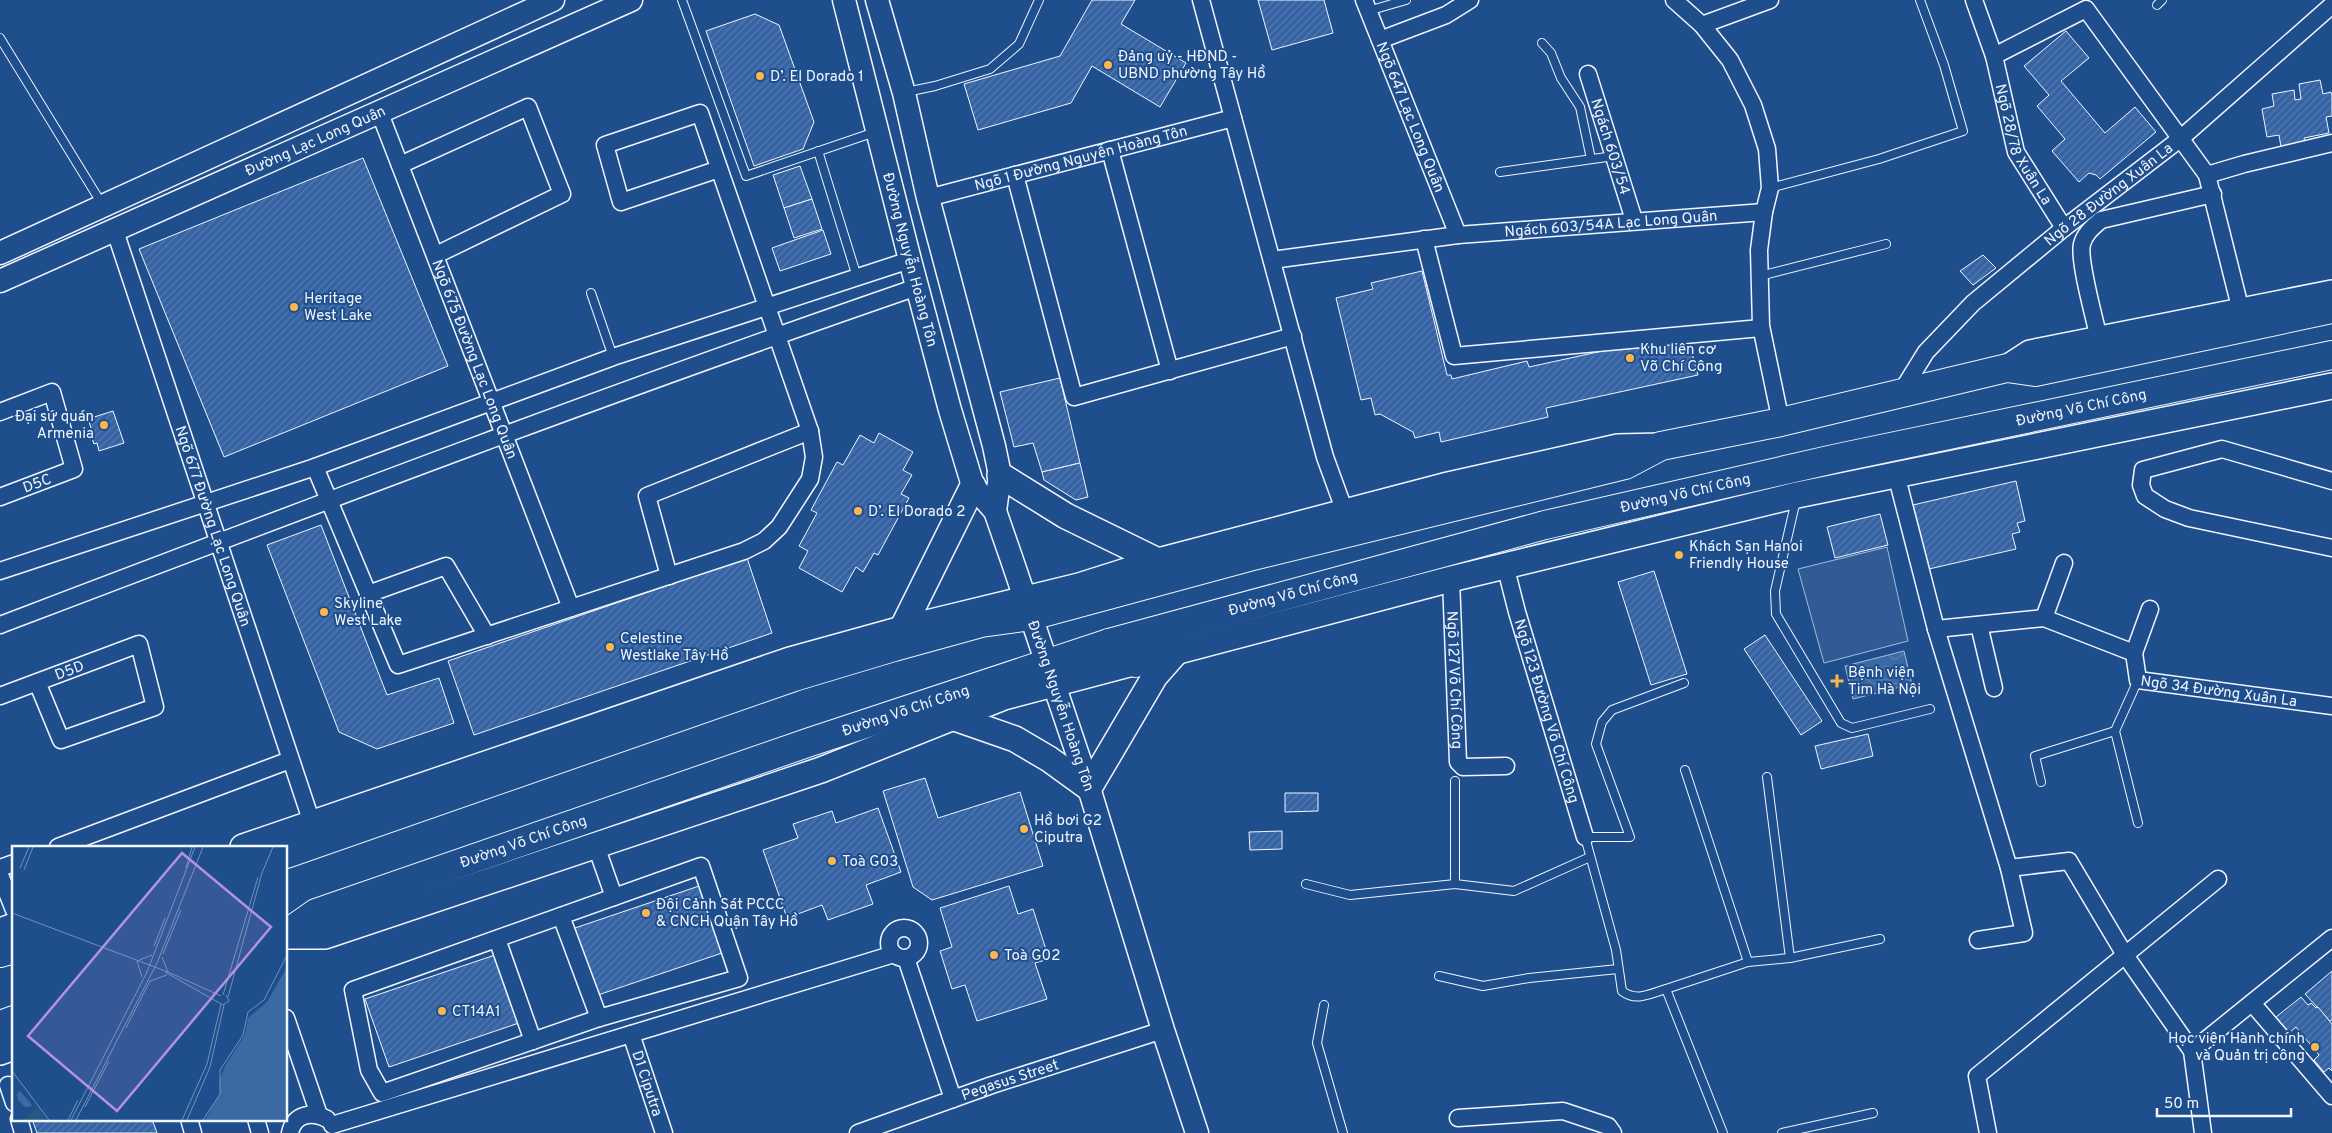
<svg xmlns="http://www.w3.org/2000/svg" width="2332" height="1133" viewBox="0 0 2332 1133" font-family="Overpass,sans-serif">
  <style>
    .parking { fill: #305b95; stroke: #a8bbd7 }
    .water { fill: url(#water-waves); stroke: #a8bbd7 }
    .building { fill: url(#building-hatch); stroke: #f2f6ff }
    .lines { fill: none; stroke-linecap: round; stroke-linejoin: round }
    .lane-casing { stroke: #f2f6ff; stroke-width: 10 }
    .street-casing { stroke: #f2f6ff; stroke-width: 19 }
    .secondary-casing { stroke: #f2f6ff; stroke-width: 25 }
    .primary-casing { stroke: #f2f6ff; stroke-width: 28 }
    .highway-casing { stroke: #f2f6ff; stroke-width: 30 }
    .lane { stroke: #1f4e8c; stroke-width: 8 }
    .street { stroke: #1f4e8c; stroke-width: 16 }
    .secondary { stroke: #1f4e8c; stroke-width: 22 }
    .primary { stroke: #1f4e8c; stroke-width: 25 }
    .highway { stroke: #1f4e8c; stroke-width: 28 }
    .poi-dot { fill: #ffb74d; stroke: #1f4e8c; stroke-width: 2 }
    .labels { text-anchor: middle; stroke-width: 4; stroke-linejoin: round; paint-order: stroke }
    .poi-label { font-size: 15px; fill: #f2f6ff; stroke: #1f4e8c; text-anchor: start }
    .street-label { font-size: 15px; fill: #f2f6ff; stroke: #1f4e8c }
    .inset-road { fill: none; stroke: #7391ba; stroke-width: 1 }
    .view { fill: #b691df; fill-opacity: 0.15; stroke: #b691df; stroke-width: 2.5 }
    .inset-edge { fill: none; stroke: #f2f6ff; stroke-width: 2.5 }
  </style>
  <defs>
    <pattern id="water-waves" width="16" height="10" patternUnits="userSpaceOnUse" patternTransform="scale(1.25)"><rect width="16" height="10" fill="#3b69a3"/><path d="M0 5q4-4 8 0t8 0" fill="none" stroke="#587fb1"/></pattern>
    <pattern id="building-hatch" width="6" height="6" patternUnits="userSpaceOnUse" patternTransform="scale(1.25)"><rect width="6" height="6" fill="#3563a3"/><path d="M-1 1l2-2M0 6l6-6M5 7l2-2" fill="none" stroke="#537ab1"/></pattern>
  </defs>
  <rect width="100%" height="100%" fill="#1f4e8c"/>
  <path class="parking" d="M1887,547L1908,641L1824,663L1798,569Z"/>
  <path class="water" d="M1904,651L1912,684L1853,699L1845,666Z"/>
  <g class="building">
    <path d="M1092,0H1135L1121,24L1186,63L1160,107L1092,66L1071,103L978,130L964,84L1060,56Z"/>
    <path d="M1258,0H1324L1333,33L1272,50Z"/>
    <path d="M755,14L779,25L814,122L803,149L754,166L706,31Z"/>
    <path d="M2066,31L2089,58L2061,81L2105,133L2135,107L2156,132L2100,179L2096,175L2089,173L2079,182L2052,151L2065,139L2037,106L2049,95L2024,66Z"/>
    <path d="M2320,80L2323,94L2331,92L2332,96V116L2326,117L2329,133L2304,138L2305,142L2281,147L2279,135L2267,137L2262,109L2274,106L2272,94L2294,90L2295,100L2301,99L2299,84Z"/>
    <path d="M363,158L448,366L224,457L139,249Z"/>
    <path d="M800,166L812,199L784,208L773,175Z"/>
    <path d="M812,199L822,229L794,238L784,208Z"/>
    <path d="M823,230L831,254L780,271L772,248Z"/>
    <path d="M1983,255L1996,268L1973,285L1960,271Z"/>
    <path d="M1422,271L1447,375H1451L1452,379L1527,361L1529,367L1616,348L1689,342L1698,375L1546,408L1548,417L1441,442L1439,432L1415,438L1413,432L1380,414L1375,415L1371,398L1361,400L1336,298L1373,289L1371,283Z"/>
    <path d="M1060,378L1080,463L1042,472L1033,443L1014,447L1000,392Z"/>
    <path d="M113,411L124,443L99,451L97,443L94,444L90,432L92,431L88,419Z"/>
    <path d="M879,433L913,452L903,470L912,475L901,494L909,498L878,555L874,553L863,572L856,567L842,592L799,568L808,551L799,546L817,513L811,510L837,462L843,465L860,435L874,443Z"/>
    <path d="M1080,463L1088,497L1076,500L1044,480L1042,472Z"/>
    <path d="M2016,481L2025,521L2017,523L2020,532L2012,534L2016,549L1929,569L1913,505Z"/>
    <path d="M1880,514L1888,545L1835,558L1827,527Z"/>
    <path d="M321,525L387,695L439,678L454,723L377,749L339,732L267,545Z"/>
    <path d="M747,558L772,633L474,735L448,661Z"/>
    <path d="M1654,571L1687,674L1651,685L1618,582Z"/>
    <path d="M1765,635L1822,721L1801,735L1744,649Z"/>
    <path d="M1868,734L1873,756L1821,769L1815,746Z"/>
    <path d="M925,778L938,818L1020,792L1043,866L932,900L913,887L883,791Z"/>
    <path d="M1285,793H1318V811L1285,812Z"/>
    <path d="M878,808L901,872L866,885L873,904L828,920L822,905L787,918L763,850L798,838L793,824L832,811L836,823Z"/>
    <path d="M1282,831V849L1250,850L1249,832Z"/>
    <path d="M702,885L725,952L595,996L572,929Z"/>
    <path d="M1009,886L1018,914L1033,909L1049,959L1035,963L1047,999L977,1021L965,985L952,989L940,951L952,947L940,908Z"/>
    <path d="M495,955L519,1023L389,1067L365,999Z"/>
    <path d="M2332,971V1020L2330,1021L2305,994Z"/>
    <path d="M2301,997L2308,1005L2311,1003L2316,1008L2318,1007L2332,1024V1071L2329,1068L2324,1072L2314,1060L2319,1055L2296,1027L2289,1033L2276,1017Z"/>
    <path d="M32,1119H152L157,1133H37Z"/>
  </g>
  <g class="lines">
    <defs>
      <g id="lane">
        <path d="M682,0L746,176L875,132"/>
        <path d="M2157,5L2162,0"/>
        <path d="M1368,11L1406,0"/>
        <path d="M0,38L102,204"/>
        <path d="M1542,43L1551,53L1561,78L1580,107L1591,159"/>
        <path d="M906,92L935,86L990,69L1019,44L1039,0"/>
        <path d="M818,151L857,277"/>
        <path d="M1500,172L1614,156"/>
        <path d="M1770,188L1879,159L1963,131L1944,65L1920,0"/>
        <path d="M1760,276L1886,244"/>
        <path d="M591,293L613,357"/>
        <path d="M1796,500L1775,591L1776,614L1841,723L1852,728L1930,709"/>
        <path d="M1684,683L1612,710L1602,722L1596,744L1630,837H1585L1616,950L1622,991C1636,1002 1650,994 1666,989L1723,1133"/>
        <path d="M2115,731L2138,823"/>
        <path d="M1685,770L1748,962"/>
        <path d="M1767,777L1790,958"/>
        <path d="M2041,782L2035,756L2115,731L2138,680"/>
        <path d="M1306,884L1350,895L1455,884L1514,891L1590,857"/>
        <path d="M1455,884V781"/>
        <path d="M1439,976L1483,986L1529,978L1618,969"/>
        <path d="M1666,989L1748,962L1790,958L1880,939"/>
        <path d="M1324,1005L1317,1043L1343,1133"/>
        <path d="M1782,1133L1873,1113"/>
      </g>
      <g id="street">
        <path d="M1201,0L1325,457L1345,512"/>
        <path id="s1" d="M1364,0L1458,235"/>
        <path d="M1674,0L1702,25L1730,60L1753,105L1767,149L1770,188L1764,212L1759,250L1761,326L1781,422"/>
        <path d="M1974,0L1994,56L2086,9L2207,175L2241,311"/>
        <path d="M1702,25L1770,0"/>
        <path d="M1380,40L1446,15L1470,0"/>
        <path id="s2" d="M1994,56L2016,152L2064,228"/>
        <path id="s3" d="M1588,74L1634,220"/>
        <path id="s4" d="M379,111L571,608"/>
        <path d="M1110,150L1170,371"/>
        <path d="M400,165L528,107L562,194L436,255"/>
        <path d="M1015,175L1074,397L1293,336"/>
        <path d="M2207,175L2244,164L2332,143"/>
        <path id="s5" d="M928,198L1233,118"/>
        <path id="s6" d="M115,231L312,823"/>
        <path d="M1424,239L1454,356L1761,328"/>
        <path id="s7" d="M1272,260L1458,235L1764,212"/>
        <path d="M2099,339C2095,320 2078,260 2082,244C2085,233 2093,227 2101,220L2213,194"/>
        <path id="s8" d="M1900,394L1926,352L1973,303L2064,228L2180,139L2332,5"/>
        <path d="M0,412L52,392L74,469L0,497"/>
        <path d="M315,467L398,665L744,551L764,541L779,527L810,479L814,457L810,431L700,113L605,145L621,202L719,169"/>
        <path id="s9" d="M1896,474L1936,629L2044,618L2134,653L2138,680L2332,706"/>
        <path d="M2332,481L2222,449L2143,470L2141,485L2145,496L2165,509L2189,518L2332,548"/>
        <path id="s10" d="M1505,565L1517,612L1585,837"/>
        <path d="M0,571L315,467L613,357L910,260"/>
        <path d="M669,576L647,496L810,431"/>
        <path id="s11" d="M1451,579L1458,762L1463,767L1506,766"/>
        <path d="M368,594L446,566L487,636"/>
        <path d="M2044,618L2064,563"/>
        <path d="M0,625C305,509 609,393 917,287"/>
        <path d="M1979,625L1994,688"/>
        <path d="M1936,629L2009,868L2069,861L2125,955L2192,1051L2203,1133"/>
        <path d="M2134,653L2150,609"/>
        <path id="s12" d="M0,696L139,644L155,707L61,740L37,682"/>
        <path d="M596,846L614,897"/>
        <path d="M58,847L290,760"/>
        <path d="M701,866L739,978L599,1018L382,1093L369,1070L353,990Z"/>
        <path d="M0,868L14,863"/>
        <path d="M0,875L14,910"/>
        <path d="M561,916L599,1018"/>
        <circle cx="904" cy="943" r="15"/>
        <path d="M497,939L533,1041"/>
        <path d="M1978,940L2024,933L2009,868"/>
        <path d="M906,958L953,1099"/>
        <path d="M2252,1003L2332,1096"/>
        <path d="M286,1018L319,1115"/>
        <path id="s13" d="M631,1034L664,1133"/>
        <path d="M2192,1051L2332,938"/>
        <path d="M8,1085L14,1103"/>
        <path d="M1458,1118L1563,1111L1608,1126L1613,1133"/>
        <path d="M19,1119L23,1133"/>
        <path d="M189,1119L193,1133"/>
        <path d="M256,1119L260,1133"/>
        <path d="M332,1125L894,954"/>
        <path d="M290,1133C294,1114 311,1111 327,1119"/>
        <path id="s14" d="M858,1133L992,1085L1163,1030"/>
        <path d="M1988,1133L1977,1076L2218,879"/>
      </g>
      <g id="secondary">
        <path id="s15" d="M844,0L910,260L950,410L973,486L995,511L1012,560L1089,788L1163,1030L1197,1133"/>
        <path d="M877,0L904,93L928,198L994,446L1000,475L995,511"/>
        <path d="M0,253L553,0"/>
        <path id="s16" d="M0,281L631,0"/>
      </g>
      <g id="primary">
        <path d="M2007,368L2030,353L2332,293"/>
        <path d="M1000,475L1066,516L1158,561"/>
        <path d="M902,629L973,486"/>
        <path d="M952,717L1015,739L1049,759L1089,788L1155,676L1177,651"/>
        <path d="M243,847L790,660L902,629L1079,586L1158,561L1444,486L1618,447L1661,446"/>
        <path d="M0,931L14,926"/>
        <path d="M286,936H325L821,770L1004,697L1451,579L1797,495L2332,386"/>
        <path d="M0,1052L14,1047"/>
      </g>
      <g id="highway">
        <path d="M1109,643L1135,663"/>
        <path d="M286,854L794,677L894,647L981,623L1031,616L1249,557L1625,465L1661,446L1781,422L2007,368L2035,372L2332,309"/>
        <path id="s17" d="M286,934L316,913L810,742L1109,643L1545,525L1838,458L2332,355"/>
        <path d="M0,953L14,949"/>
        <path d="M0,1025L14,1020"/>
      </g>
    </defs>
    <use href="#lane" class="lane-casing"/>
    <use href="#street" class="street-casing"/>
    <use href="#secondary" class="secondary-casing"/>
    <use href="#primary" class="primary-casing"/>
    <use href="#highway" class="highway-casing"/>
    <use href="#lane" class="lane"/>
    <use href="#street" class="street"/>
    <use href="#secondary" class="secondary"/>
    <use href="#primary" class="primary"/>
    <use href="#highway" class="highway"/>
  </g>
  <g class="poi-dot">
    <circle cx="1108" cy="65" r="5"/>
    <circle cx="760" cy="76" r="5"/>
    <circle cx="294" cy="307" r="5"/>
    <circle cx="1630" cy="358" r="5"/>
    <circle cx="104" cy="425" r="5"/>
    <circle cx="858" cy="511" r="5"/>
    <circle cx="1679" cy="555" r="5"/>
    <circle cx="324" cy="612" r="5"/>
    <circle cx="610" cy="647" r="5"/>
    <path d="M1834.5 673.5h5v5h5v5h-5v5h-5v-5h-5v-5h5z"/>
    <circle cx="1024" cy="829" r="5"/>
    <circle cx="832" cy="861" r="5"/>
    <circle cx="646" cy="913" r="5"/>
    <circle cx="994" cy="955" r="5"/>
    <circle cx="442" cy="1011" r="5"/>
    <circle cx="2315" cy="1047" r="5"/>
  </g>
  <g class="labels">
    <g class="poi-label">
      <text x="1118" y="61">Đảng uỷ - HĐND -<tspan x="1118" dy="17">UBND phường Tây Hồ</tspan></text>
      <text x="770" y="81">D’. El Dorado 1</text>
      <text x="304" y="303">Heritage<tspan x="304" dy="17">West Lake</tspan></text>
      <text x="1640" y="354">Khu liên cơ<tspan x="1640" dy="17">Võ Chí Công</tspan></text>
      <text x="94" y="421" text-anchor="end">Đại sứ quán<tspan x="94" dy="17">Armenia</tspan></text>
      <text x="868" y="516">D’. El Dorado 2</text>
      <text x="1689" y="551">Khách Sạn Hanoi<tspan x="1689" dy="17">Friendly House</tspan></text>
      <text x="334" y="608">Skyline<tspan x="334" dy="17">West Lake</tspan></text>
      <text x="620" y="643">Celestine<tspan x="620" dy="17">Westlake Tây Hồ</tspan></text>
      <text x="1848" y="677">Bệnh viện<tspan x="1848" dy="17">Tim Hà Nội</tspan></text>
      <text x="1034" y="825">Hồ bơi G2<tspan x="1034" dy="17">Ciputra</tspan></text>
      <text x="842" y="866">Toà G03</text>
      <text x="656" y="909">Đội Cảnh Sát PCCC<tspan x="656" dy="17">&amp; CNCH Quận Tây Hồ</tspan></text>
      <text x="1004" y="960">Toà G02</text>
      <text x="452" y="1016">CT14A1</text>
      <text x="2305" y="1043" text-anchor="end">Học viện Hành chính<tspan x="2305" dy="17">và Quản trị công</tspan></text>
    </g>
    <g class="street-label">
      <text dy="5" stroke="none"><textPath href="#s1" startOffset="126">Ngõ 647 Lạc Long Quân</textPath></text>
      <text dy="5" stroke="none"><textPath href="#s16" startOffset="345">Đường Lạc Long Quân</textPath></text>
      <text dy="5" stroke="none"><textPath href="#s2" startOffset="94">Ngõ 28/78 Xuân La</textPath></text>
      <text dy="5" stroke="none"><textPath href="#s3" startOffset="76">Ngách 603/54</textPath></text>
      <text dy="5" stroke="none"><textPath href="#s5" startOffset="158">Ngõ 1 Đường Nguyễn Hoàng Tôn</textPath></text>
      <text dy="5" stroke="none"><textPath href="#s8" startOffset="291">Ngõ 28 Đường Xuân La</textPath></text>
      <text dy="5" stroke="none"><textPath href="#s7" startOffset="341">Ngách 603/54A Lạc Long Quân</textPath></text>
      <text dy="5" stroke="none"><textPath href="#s15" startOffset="268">Đường Nguyễn Hoàng Tôn</textPath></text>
      <text dy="5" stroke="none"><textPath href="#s4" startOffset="266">Ngõ 675 Đường Lạc Long Quân</textPath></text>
      <text dy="5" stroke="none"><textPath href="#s17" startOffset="1875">Đường Võ Chí Công</textPath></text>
      <text transform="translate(37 483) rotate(-20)" y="5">D5C</text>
      <text dy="5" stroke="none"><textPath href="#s17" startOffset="1470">Đường Võ Chí Công</textPath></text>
      <text dy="5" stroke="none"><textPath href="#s6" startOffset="311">Ngõ 677 Đường Lạc Long Quân</textPath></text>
      <text dy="5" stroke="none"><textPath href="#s17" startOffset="1065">Đường Võ Chí Công</textPath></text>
      <text dy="5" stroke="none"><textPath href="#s12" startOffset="74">D5D</textPath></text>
      <text dy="5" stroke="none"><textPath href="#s11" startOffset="101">Ngõ 127 Võ Chí Công</textPath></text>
      <text dy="5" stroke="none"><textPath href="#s9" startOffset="474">Ngõ 34 Đường Xuân La</textPath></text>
      <text dy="5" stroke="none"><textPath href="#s15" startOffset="742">Đường Nguyễn Hoàng Tôn</textPath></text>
      <text dy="5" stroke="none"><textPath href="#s17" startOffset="660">Đường Võ Chí Công</textPath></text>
      <text dy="5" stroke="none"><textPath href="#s10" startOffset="152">Ngõ 123 Đường Võ Chí Công</textPath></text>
      <text dy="5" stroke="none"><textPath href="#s17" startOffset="256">Đường Võ Chí Công</textPath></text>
      <text dy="5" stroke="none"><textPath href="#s14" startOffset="161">Pegasus Street</textPath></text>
      <text dy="5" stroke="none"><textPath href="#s13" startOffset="52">D1 Ciputra</textPath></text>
    </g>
  </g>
  <g transform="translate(12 846)">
    <rect width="275" height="275" fill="#1f4e8c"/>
    <path d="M25,261L33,274H11L12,273Z" fill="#245a82"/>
    <path d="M275,121V274H193L208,248L207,236L213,220L233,188L236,172L255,156ZM8,245L20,259L18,261H13L6,254L5,248Z" fill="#3b69a3"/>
    <path class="inset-road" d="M8,22L17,1M174,22L180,1M12,24L21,1M0,67L156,126L209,150M142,100L153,72M151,108L169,64M150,111L156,126M125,115L130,131M125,115L140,109M153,126L211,159L217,155L214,149M138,135L155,129M211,149L246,31M216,151L250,27L261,1M114,182L138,135M0,225L37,274M73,261L97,215M56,274L66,254M59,274L135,126L183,1M64,274L145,117L191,1M170,274L195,218L209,158M175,274L198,221L212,159M191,274L208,248V224L231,189L236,166L252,154L275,109"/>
    <path class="view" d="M170,7L259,81L105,265L16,190Z"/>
    <rect width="275" height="275" class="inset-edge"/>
  </g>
  <path d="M2157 1108v8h134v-8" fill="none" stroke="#f2f6ff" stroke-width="2.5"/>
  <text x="2164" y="1108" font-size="15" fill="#f2f6ff" stroke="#1f4e8c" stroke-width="4" paint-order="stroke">50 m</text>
</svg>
